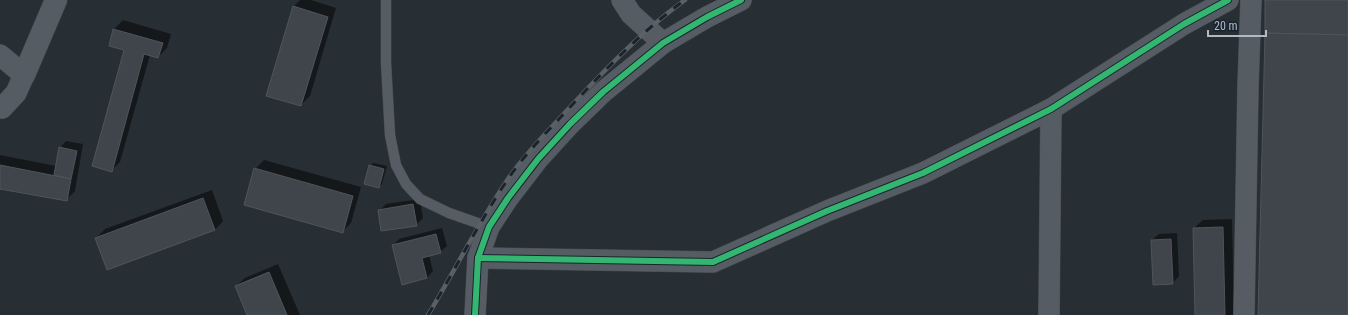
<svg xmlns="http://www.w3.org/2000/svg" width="1348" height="315" viewBox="0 0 1348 315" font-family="'Roboto Condensed',sans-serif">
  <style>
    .shadow { fill: #0007 }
    .building { fill: #3f454b; stroke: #4e555c }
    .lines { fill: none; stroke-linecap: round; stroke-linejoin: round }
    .service-casing { stroke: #444a4f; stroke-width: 11 }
    .minor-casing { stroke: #444a4f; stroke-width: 22 }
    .tertiary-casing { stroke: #444a4f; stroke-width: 23 }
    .service { stroke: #565c63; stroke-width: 10 }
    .minor { stroke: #565c63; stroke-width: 21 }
    .tertiary { stroke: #565c63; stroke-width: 22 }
    .rail-casing { stroke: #5a6066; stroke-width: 4.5 }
    .rail { stroke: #1a242f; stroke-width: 3; stroke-dasharray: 9; stroke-linecap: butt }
    .cycleway-casing { stroke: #1a242f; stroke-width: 8 }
    .cycleway { stroke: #33b770; stroke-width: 6 }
  </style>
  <rect width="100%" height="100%" fill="#272e34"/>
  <g class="shadow">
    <path d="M300,0H311L336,8L310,96L301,105L294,6Z"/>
    <path d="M123,20L171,34L167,48L158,57L150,55L120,162L112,170L125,49L110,45L114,29Z"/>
    <path d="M66,141L83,144L75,191L66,200L0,188V155L56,166L60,148Z"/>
    <path d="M264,160L361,187L351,223L342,232L255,169Z"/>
    <path d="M373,163L387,166L382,184L379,187L370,166Z"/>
    <path d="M212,190L223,221L215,230L96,238L105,229Z"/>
    <path d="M420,199L423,218L416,225L379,211L386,204Z"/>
    <path d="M1232,219L1234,315H1196L1194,228L1203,220Z"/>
    <path d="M442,228L447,246L440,252L429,255L433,271L427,278L393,246L399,239Z"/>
    <path d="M1177,233L1179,276L1173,283L1152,240L1159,234Z"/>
    <path d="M278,264L300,315H248L236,286L245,278Z"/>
  </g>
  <g class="building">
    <path d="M1265,0H1348V35L1265,33Z"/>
    <path d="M293,6L328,17L301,106L266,96Z"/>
    <path d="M113,29L163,43L158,58L144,54L112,172L92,166L124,50L109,46Z"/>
    <path d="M1265,33L1348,35V315H1258Z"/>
    <path d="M59,147L77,151L71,179L54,175Z"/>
    <path d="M0,165L71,179L67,201L0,189Z"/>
    <path d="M369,165L384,169L379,188L364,184Z"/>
    <path d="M254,168L353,196L343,233L244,205Z"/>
    <path d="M203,198L215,230L107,270L95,238Z"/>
    <path d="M413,204L417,226L381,231L378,210Z"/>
    <path d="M1223,227L1225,315H1195L1193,228Z"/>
    <path d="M436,234L441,253L422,258L427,278L402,285L392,245Z"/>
    <path d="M1171,239L1173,284L1153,285L1151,240Z"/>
    <path d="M269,272L287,315H247L235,286Z"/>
  </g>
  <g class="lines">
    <defs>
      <path id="service" d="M386,0V63L390,135L396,165L406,184L420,199L449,213L489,227"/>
      <g id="minor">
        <path d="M622,0L631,14L663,43"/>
        <path d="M0,55L24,75L16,93L2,108H0"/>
        <path d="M478,258L713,262L827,211L923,173L1051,109L1184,24L1228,0"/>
        <path d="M475,315L478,258L489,227L508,198L538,159L570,124L603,92L663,43L707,17L741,0"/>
        <path d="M1049,315L1051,109"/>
        <path d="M1244,315L1248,86L1251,0"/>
      </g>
      <path id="tertiary" d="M24,75L56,0"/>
    </defs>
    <use href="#service" class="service-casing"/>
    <use href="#minor" class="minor-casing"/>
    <use href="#tertiary" class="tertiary-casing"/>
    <use href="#service" class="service"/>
    <use href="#minor" class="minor"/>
    <use href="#tertiary" class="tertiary"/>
    <defs>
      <path id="rail" d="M428,315C455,270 479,222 508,179C522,158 542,137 559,119C598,77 639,33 685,0"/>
    </defs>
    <use href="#rail" class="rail-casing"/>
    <use href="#rail" class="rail"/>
    <defs>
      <g id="cycleway">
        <path d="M478,258L713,262L827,211L923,173L1051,109L1184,24L1228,0"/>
        <path d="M475,315L478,258L489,227L508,198L538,159L570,124L603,92L663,43L707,17L741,0"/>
      </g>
    </defs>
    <use href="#cycleway" class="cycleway-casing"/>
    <use href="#cycleway" class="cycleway"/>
  </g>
  <path d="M1208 30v6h58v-6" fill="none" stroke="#afbac7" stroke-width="2"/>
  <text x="1214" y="30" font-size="12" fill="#afbac7" stroke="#1a242f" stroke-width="3" paint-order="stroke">20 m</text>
</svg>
